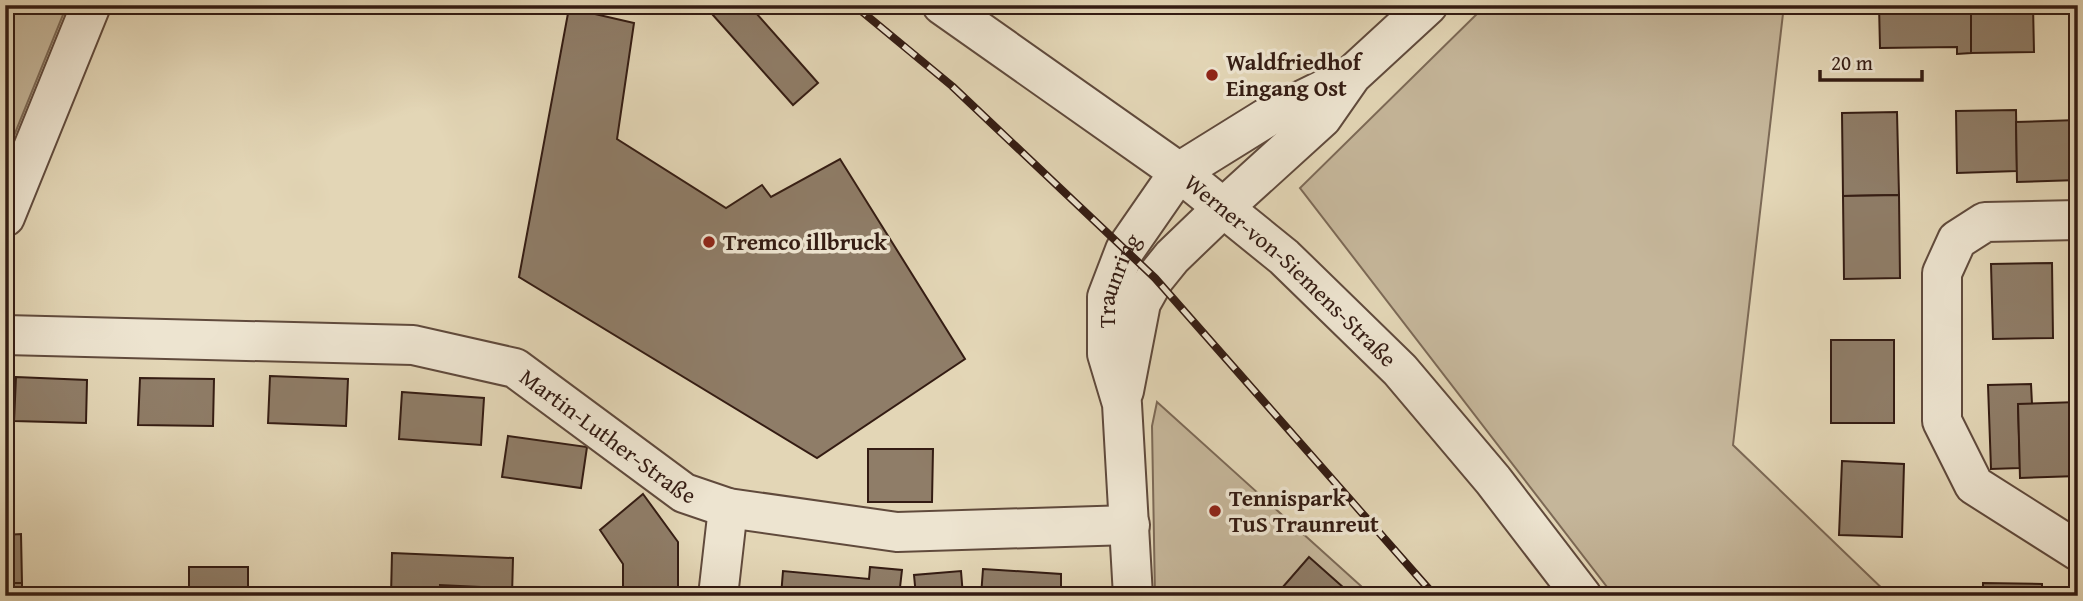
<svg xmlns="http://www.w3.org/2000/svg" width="2083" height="601" viewBox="0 0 2083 601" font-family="'Gentium Book Plus',serif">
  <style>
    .green { fill: #c5b69a; stroke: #7c6956; stroke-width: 2 }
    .building { fill: #8f7d68; stroke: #341c13; stroke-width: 2 }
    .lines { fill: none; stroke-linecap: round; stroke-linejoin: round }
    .minor-casing { stroke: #604a3c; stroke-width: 42 }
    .tertiary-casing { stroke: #604a3c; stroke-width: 42 }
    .minor { stroke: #ede4d0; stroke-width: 38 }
    .tertiary { stroke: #ede4d0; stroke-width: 38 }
    .rail-casing { stroke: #341c13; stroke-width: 8 }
    .rail { stroke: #ede4d0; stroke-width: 5; stroke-dasharray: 16; stroke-linecap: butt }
    .poi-dot { fill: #8f2418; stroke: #ede4d0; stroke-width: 2.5 }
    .labels { text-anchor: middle; stroke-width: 7; stroke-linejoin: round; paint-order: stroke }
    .poi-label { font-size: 23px; font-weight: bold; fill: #341c13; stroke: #ede4d0; text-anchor: start }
    .street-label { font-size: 23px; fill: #341c13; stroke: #ede4d0 }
  </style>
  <rect width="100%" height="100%" fill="#e3d6b6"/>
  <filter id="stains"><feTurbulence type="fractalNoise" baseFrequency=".00286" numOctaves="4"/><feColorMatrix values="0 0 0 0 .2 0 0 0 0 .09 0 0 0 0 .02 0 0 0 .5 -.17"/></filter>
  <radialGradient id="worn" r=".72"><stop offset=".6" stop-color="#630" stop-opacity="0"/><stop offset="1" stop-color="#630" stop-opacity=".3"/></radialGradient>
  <g class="green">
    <path d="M5,5H67L5,158Z"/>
    <path d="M1486,5H1784L1733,445L1890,596H1614L1300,188Z"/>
    <path d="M1157,402L1372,596H1155L1152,426Z"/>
  </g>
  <g class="building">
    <path d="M704,5H749L818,83L793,105Z"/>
    <path d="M1879,5H1971V53L1957,54V47L1880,48Z"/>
    <path d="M1971,5H2033L2034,52L1971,53Z"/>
    <path d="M569,8L634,23L617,139L726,208L762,185L771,197L840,159L965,359L817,458L519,277Z"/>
    <path d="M2016,110L2017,171L1957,173L1956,111Z"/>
    <path d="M1897,112L1899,195L1843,196L1842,113Z"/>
    <path d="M2078,120V180L2017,182L2016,122Z"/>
    <path d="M1899,195L1900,278L1844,279L1843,196Z"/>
    <path d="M2052,263L2053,338L1993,339L1991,264Z"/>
    <rect x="1831" y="340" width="63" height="83"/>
    <path d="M270,376L348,379L346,426L268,423Z"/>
    <path d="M16,377L87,380L86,423L14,421Z"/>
    <path d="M140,378L214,379L213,426L138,425Z"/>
    <path d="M2031,384L2032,404H2018L2020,468L1991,469L1988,385Z"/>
    <path d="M402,392L484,398L481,445L399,439Z"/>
    <path d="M2078,402V476L2020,478L2018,404Z"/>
    <path d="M508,436L587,447L581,488L502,477Z"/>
    <path d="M868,449H933L932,502H868Z"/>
    <path d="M1842,461L1904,464L1902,537L1839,535Z"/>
    <path d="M643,494L678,542V596H623V564L600,530Z"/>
    <path d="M21,534L22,583H5V535Z"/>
    <path d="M392,553L513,558L512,596H480V587L440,585V596H391Z"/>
    <path d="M1309,557L1353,596H1275Z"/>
    <rect x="189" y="567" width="59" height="29"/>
    <path d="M870,567L902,570L899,596H781L783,571L869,579Z"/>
    <path d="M983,569L1061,574V596H981Z"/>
    <path d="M961,571L963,596H916L914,575Z"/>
    <rect x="5" y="583" width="17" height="13"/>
    <path d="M1983,583L2042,584V596H1983Z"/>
  </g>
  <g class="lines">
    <defs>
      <g id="minor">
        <path d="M1179,172L1266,118L1347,78"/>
        <path d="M1224,207L1322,118L1352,75L1428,5"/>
        <path d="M5,217L91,5"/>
        <path d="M2078,220L1985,222L1957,240L1942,273V421L1974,485L2078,551"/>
        <path id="s1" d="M5,335L413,345L515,368L684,493L728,508L897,532L1130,525"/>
        <path d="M718,596L728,508"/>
      </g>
      <g id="tertiary">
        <path id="s2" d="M942,5L1179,172L1284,257L1400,370L1493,480L1582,596"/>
        <path d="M1124,391L1141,303L1155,278L1172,257L1224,207"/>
        <path id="s3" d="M1133,596L1122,404L1107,354V297L1125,250L1179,172"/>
      </g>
    </defs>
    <use href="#minor" class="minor-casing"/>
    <use href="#tertiary" class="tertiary-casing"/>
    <use href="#minor" class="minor"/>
    <use href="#tertiary" class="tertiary"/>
    <defs>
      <path id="rail" d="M854,5L952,86L1155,278L1435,596"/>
    </defs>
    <use href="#rail" class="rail-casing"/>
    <use href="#rail" class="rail"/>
  </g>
  <g class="poi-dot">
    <circle cx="1212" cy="75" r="7"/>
    <circle cx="709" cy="242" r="7"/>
    <circle cx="1215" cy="511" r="7"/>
  </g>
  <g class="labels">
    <g class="poi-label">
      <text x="1226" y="70">Waldfriedhof<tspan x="1226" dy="26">Eingang Ost</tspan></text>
      <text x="723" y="250">Tremco illbruck</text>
      <text x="1229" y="506">Tennispark<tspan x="1229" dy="26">TuS Traunreut</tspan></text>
    </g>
    <g class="street-label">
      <text dy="8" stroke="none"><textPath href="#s2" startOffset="439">Werner-von-Siemens-Straße</textPath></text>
      <text dy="8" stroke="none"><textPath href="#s3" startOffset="320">Traunring</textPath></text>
      <text dy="8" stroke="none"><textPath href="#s1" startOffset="628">Martin-Luther-Straße</textPath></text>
    </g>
  </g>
  <rect width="2083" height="601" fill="none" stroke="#e3d6b6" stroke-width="28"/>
  <rect x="7" y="7" width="2069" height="587" fill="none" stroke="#341c13" stroke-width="3.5"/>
  <rect x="14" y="14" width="2055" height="573" fill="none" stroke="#341c13" stroke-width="2"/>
  <path d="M1820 70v10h102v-10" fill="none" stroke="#341c13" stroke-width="3.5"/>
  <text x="1831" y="70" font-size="21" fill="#341c13" stroke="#ede4d0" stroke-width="5" paint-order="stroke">20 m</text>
  <rect width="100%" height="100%" filter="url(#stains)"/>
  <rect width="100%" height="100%" fill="url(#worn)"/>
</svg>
